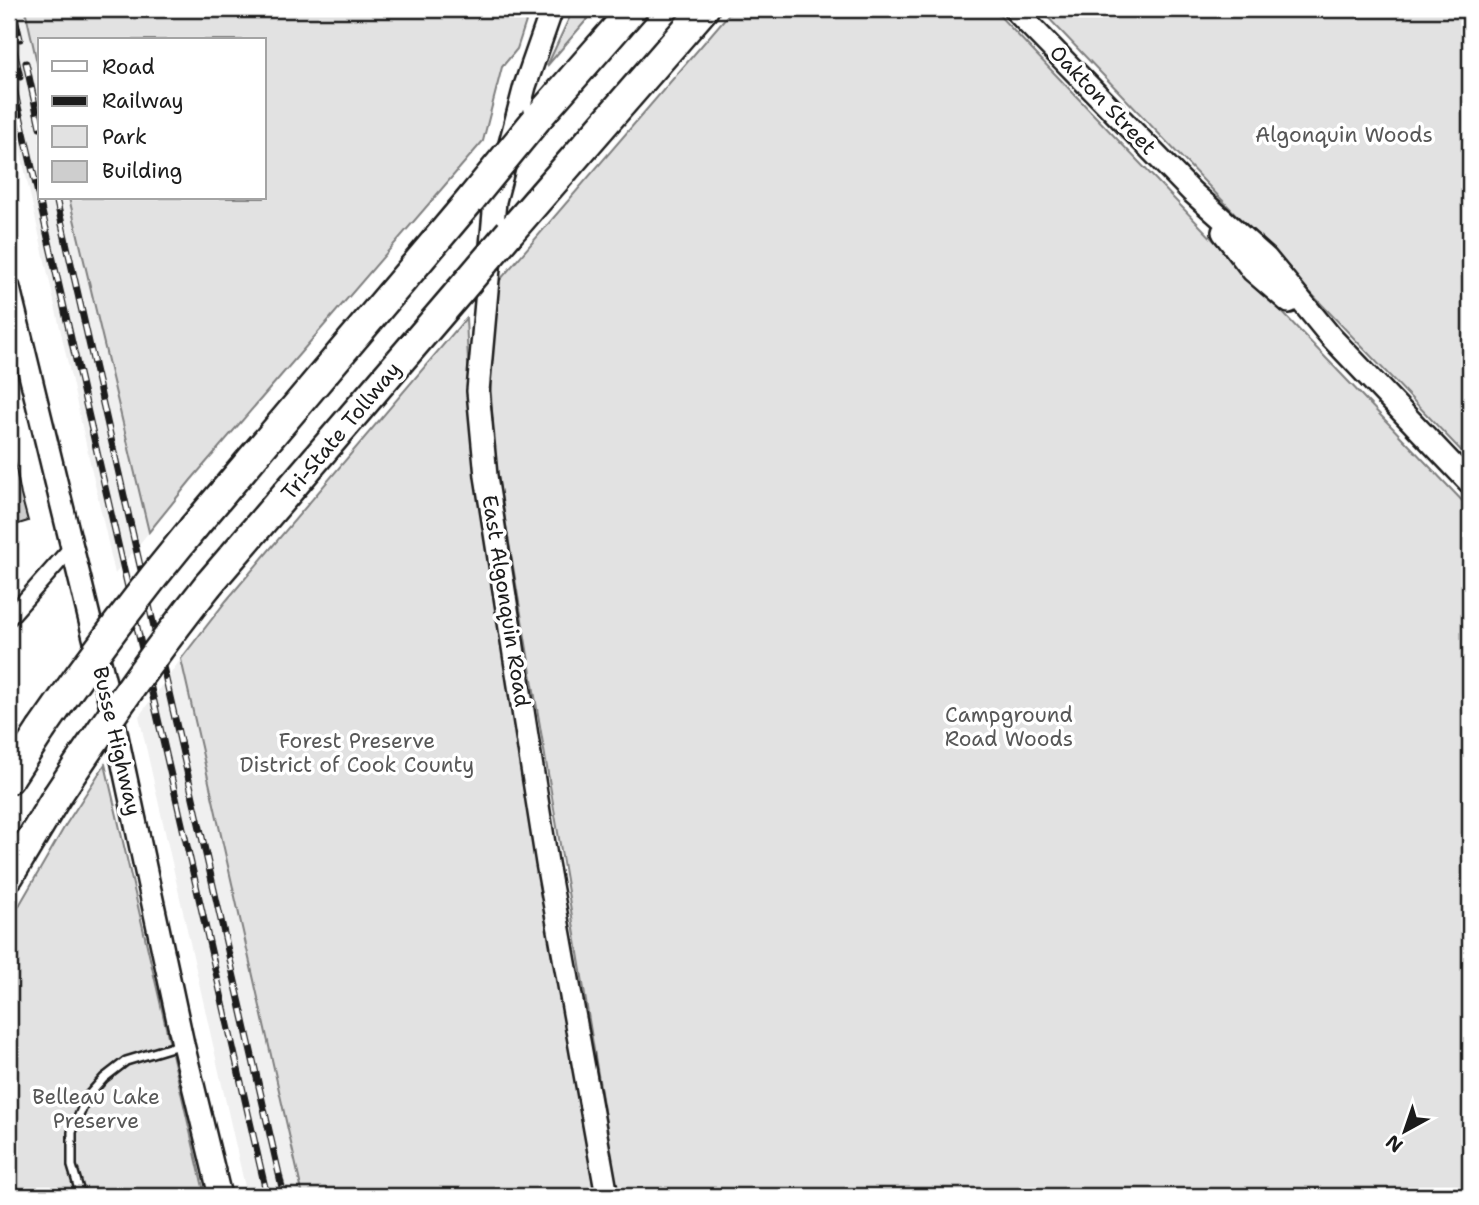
<svg xmlns="http://www.w3.org/2000/svg" width="1479" height="1205" viewBox="0 0 1479 1205" font-family="'Shantell Sans',sans-serif">
  <style>
    .built { fill: #f0f0f0 }
    .green { fill: #e2e2e2; stroke: #7f7f7f; stroke-width: 2 }
    .building { fill: #cecece; stroke: #1c1c1c; stroke-width: 2 }
    .lines { fill: none; stroke-linecap: round; stroke-linejoin: round }
    .service-casing { stroke: #1c1c1c; stroke-width: 12 }
    .minor-casing { stroke: #1c1c1c; stroke-width: 19 }
    .secondary-casing { stroke: #1c1c1c; stroke-width: 26 }
    .motorway-casing { stroke: #1c1c1c; stroke-width: 33 }
    .service { stroke: #fff; stroke-width: 7 }
    .minor { stroke: #fff; stroke-width: 14 }
    .secondary { stroke: #fff; stroke-width: 21 }
    .motorway { stroke: #fff; stroke-width: 28 }
    .rail-casing { stroke: #1c1c1c; stroke-width: 7 }
    .rail { stroke: #fff; stroke-width: 4.5; stroke-dasharray: 13; stroke-linecap: butt }
    .motorway-bridge-casing { stroke: #1c1c1c; stroke-width: 33; stroke-linecap: butt }
    .motorway-bridge { stroke: #fff; stroke-width: 28 }
    .labels { text-anchor: middle; stroke-width: 7; stroke-linejoin: round; paint-order: stroke }
    .street-label { font-size: 21px; fill: #1c1c1c; stroke: #fff }
    .park-label { font-size: 21px; fill: #575757; stroke: #fff }
  </style>
  <rect width="100%" height="100%" fill="#fff"/>
  <filter id="ink" filterUnits="userSpaceOnUse"><feTurbulence type="fractalNoise" baseFrequency=".0143" numOctaves="2"/><feDisplacementMap in="SourceGraphic" scale="14" xChannelSelector="R" yChannelSelector="G"/><feConvolveMatrix kernelMatrix="1 2 1 2 8 2 1 2 1" color-interpolation-filters="sRGB"/></filter>
  <g filter="url(#ink)">
    <g class="built">
      <path d="M9,9H25L40,76V198H69L149,532L115,574L9,100Z"/>
      <path d="M181,659L192,705L303,1196H247L139,716Z"/>
    </g>
    <g class="green">
      <path d="M25,9H530L517,49L502,67L483,141L191,480L149,532L69,198H264V40H40V76Z"/>
      <path d="M573,9H596L547,66L571,14Z"/>
      <path d="M733,9H993L1470,509V1196H618L566,880L495,460L489,361L494,287Z"/>
      <path d="M1040,9H1470V460Z"/>
      <path d="M466,318L472,448L595,1196H303L181,659L226,601Z"/>
      <path d="M105,764L205,1196H9V923L65,826Z"/>
    </g>
    <path class="building" d="M14,458L21,495L28,521L9,527V459Z"/>
    <g class="lines">
      <defs>
        <path id="service" d="M81,1196L72,1166V1132L87,1097L104,1078L126,1061L179,1045"/>
        <path id="minor" d="M9,618L71,548"/>
        <g id="secondary">
          <path d="M552,9L525,86L495,201L478,391L486,476L547,863L607,1196"/>
          <path d="M1014,9L1192,192L1266,258L1331,337L1470,483"/>
          <path d="M1223,232L1253,271L1289,302"/>
          <path d="M9,288L109,699L183,1044L220,1196"/>
        </g>
        <g id="motorway">
          <path d="M536,120L633,9"/>
          <path d="M510,232L704,9"/>
          <path d="M194,527L472,198"/>
          <path d="M208,585L459,292"/>
          <path d="M9,779L41,730"/>
          <path d="M9,876L57,796"/>
        </g>
      </defs>
      <use href="#service" class="service-casing"/>
      <use href="#minor" class="minor-casing"/>
      <use href="#secondary" class="secondary-casing"/>
      <use href="#motorway" class="motorway-casing"/>
      <use href="#service" class="service"/>
      <use href="#minor" class="minor"/>
      <use href="#secondary" class="secondary"/>
      <use href="#motorway" class="motorway"/>
      <defs>
        <g id="rail">
          <path d="M13,9L20,39"/>
          <path d="M9,28L20,77"/>
          <path d="M26,63L40,127"/>
          <path d="M9,67L267,1196"/>
          <path d="M56,198L284,1196"/>
        </g>
      </defs>
      <use href="#rail" class="rail-casing"/>
      <use href="#rail" class="rail"/>
      <defs>
        <g id="motorway-bridge">
          <path d="M472,198L536,120"/>
          <path d="M459,292L510,232"/>
          <path d="M41,730C89,660 140,592 194,527"/>
          <path d="M57,796C105,723 154,653 208,585"/>
        </g>
      </defs>
      <use href="#motorway-bridge" class="motorway-bridge-casing"/>
      <use href="#motorway-bridge" class="motorway-bridge"/>
    </g>
  </g>
  <g class="labels">
    <g class="street-label">
      <text transform="translate(1103 100) rotate(46)" y="7">Oakton Street</text>
      <text transform="translate(341 431) rotate(-50)" y="7">Tri-State Tollway</text>
      <text transform="translate(506 601) rotate(81)" y="7">East Algonquin Road</text>
      <text transform="translate(117 741) rotate(77)" y="7">Busse Highway</text>
    </g>
    <g class="park-label">
      <text x="1344" y="142">Algonquin Woods</text>
      <text x="1009" y="722">Campground<tspan x="1009" dy="24">Road Woods</tspan></text>
      <text x="357" y="748">Forest Preserve<tspan x="357" dy="24">District of Cook County</tspan></text>
      <text x="96" y="1104">Belleau Lake<tspan x="96" dy="24">Preserve</tspan></text>
    </g>
  </g>
  <rect width="1479" height="1205" fill="none" stroke="#fff" stroke-width="35"/>
  <rect x="18" y="18" width="1444" height="1170" fill="none" stroke="#1c1c1c" stroke-width="2.5" filter="url(#ink)"/>
  <rect x="38" y="38" width="228" height="161" fill="#ffffff" stroke="#a4a4a4" stroke-width="2"/>
  <rect x="52" y="61" width="35" height="10" fill="#ffffff" stroke="#a4a4a4" stroke-width="2"/>
  <text x="102" y="74" font-size="21" fill="#1c1c1c">Road</text>
  <rect x="52" y="96" width="35" height="10" fill="#1c1c1c" stroke="#a4a4a4" stroke-width="2"/>
  <text x="102" y="108" font-size="21" fill="#1c1c1c">Railway</text>
  <rect x="52" y="126" width="35" height="21" fill="#e2e2e2" stroke="#a4a4a4" stroke-width="2"/>
  <text x="102" y="144" font-size="21" fill="#1c1c1c">Park</text>
  <rect x="52" y="161" width="35" height="21" fill="#cecece" stroke="#a4a4a4" stroke-width="2"/>
  <text x="102" y="178" font-size="21" fill="#1c1c1c">Building</text>
  <g transform="translate(1405 1131) rotate(220)" stroke="#ffffff" stroke-width="5" paint-order="stroke">
  <path d="M0-5L12 26L0 18L-12 26Z" fill="#1c1c1c"/>
  <text y="-10" font-size="19" font-weight="bold" text-anchor="middle" fill="#1c1c1c">N</text>
  </g>
</svg>
